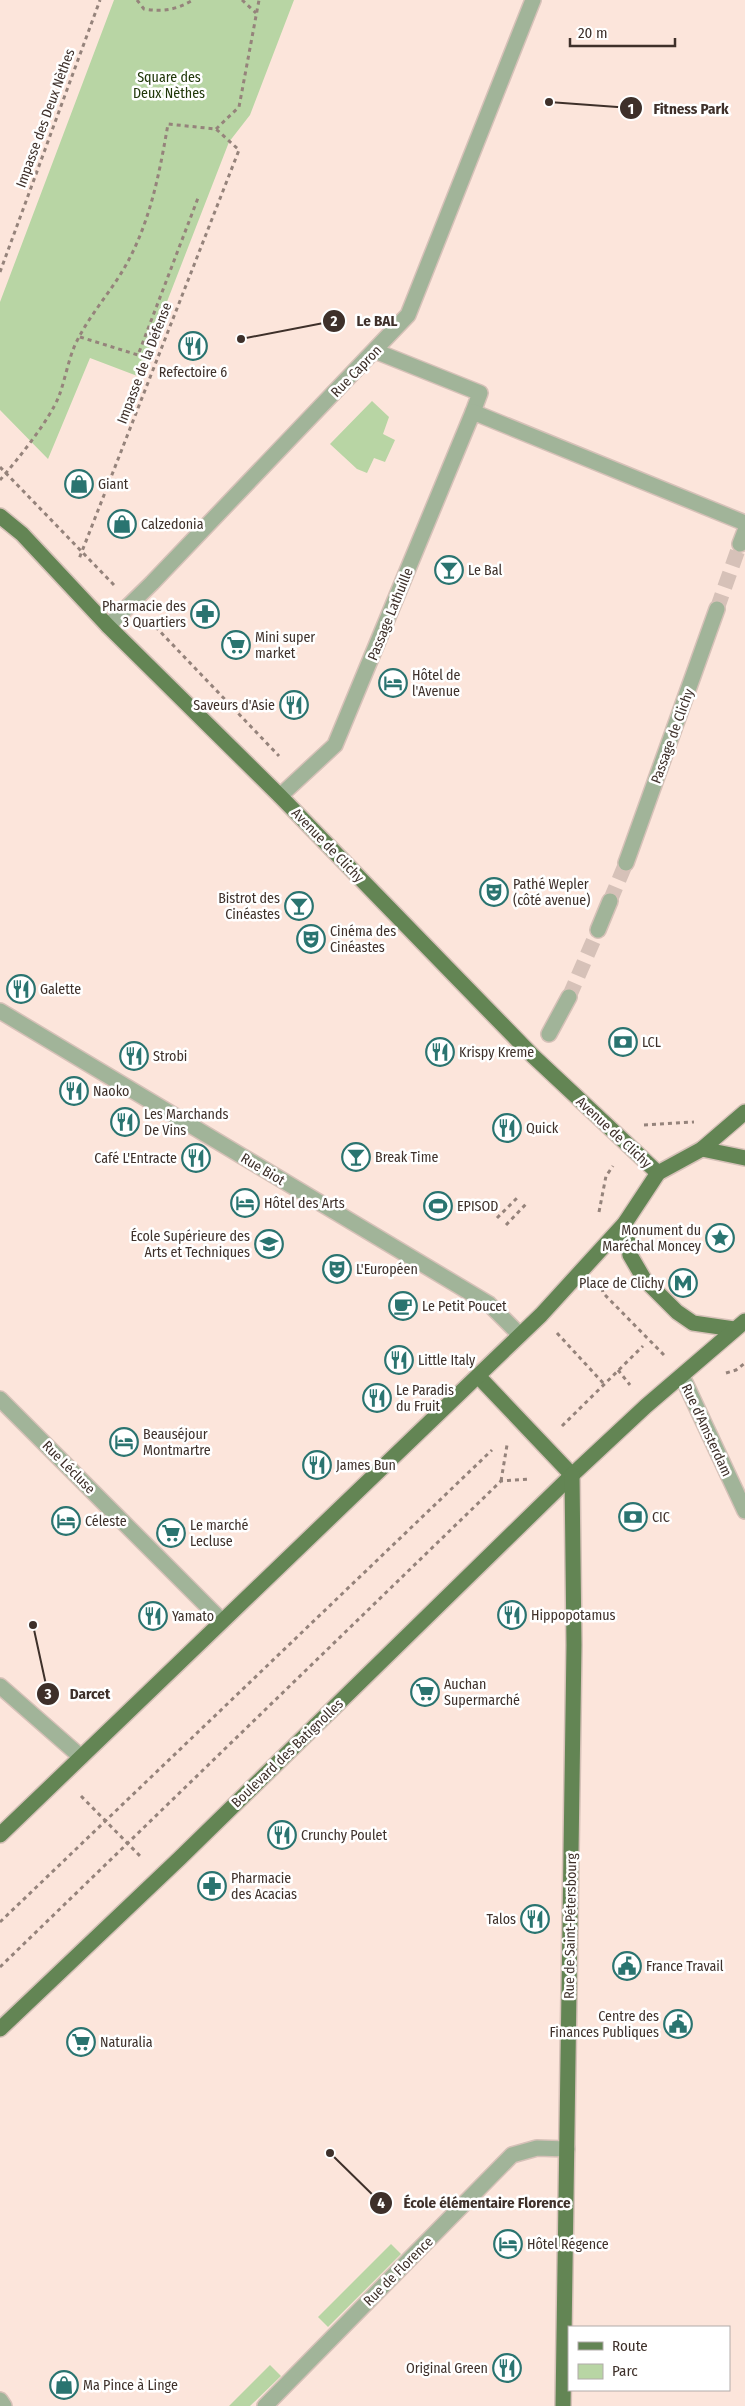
<svg xmlns="http://www.w3.org/2000/svg" width="745" height="2406" viewBox="0 0 745 2406" font-family="'Fira Sans Condensed',sans-serif">
  <style>
    .green { fill: #b8d5a4 }
    .lines { fill: none; stroke-linecap: round; stroke-linejoin: round }
    .minor-tunnel { stroke: #d6c1b8; stroke-width: 15; stroke-dasharray: 15 8; stroke-linecap: butt }
    .minor-casing { stroke: #d6c1b8; stroke-width: 18 }
    .major-casing { stroke: #d6c1b8; stroke-width: 18 }
    .path { stroke: #95837b; stroke-width: 3; stroke-dasharray: 4 4; stroke-linecap: butt }
    .minor { stroke: #a1b499; stroke-width: 15 }
    .major { stroke: #638554; stroke-width: 15 }
    .labels { text-anchor: middle; stroke-width: 5; stroke-linejoin: round; paint-order: stroke }
    .park-label { font-size: 14px; fill: #203709; stroke: #fff }
    .street-label { font-size: 14px; fill: #3e302a; stroke: #fff }
    .poi-label { font-size: 14px; fill: #3e302a; stroke: #fff; text-anchor: start }
    .leader { fill: none; stroke: #3e302a; stroke-width: 2 }
    .callout-dot { fill: #3e302a; stroke: #fff; stroke-width: 2 }
    .mark-label { font-size: 15px; text-anchor: middle; font-weight: bold; fill: #fff }
    .callout-label { font-size: 15px; text-anchor: middle; font-weight: bold; fill: #3e302a; stroke: #fff; stroke-width: 5; stroke-linejoin: round; paint-order: stroke }
  </style>
  <rect width="100%" height="100%" fill="#fce5db"/>
  <g class="green">
    <path d="M114,0H294L250,115L229,142L156,330L140,377L90,358L48,459L0,410V302Z"/>
    <path d="M372,401L389,417L383,434L395,440L385,462L374,458L367,473L357,469L330,444Z"/>
    <path d="M391,2244L401,2254L328,2327L318,2317Z"/>
    <path d="M270,2365L281,2376L250,2406H229Z"/>
  </g>
  <g class="lines">
    <g class="minor-tunnel">
      <path d="M717,609L740,544"/>
      <path d="M610,901L626,863"/>
      <path d="M569,997L598,930"/>
    </g>
    <defs>
      <g id="minor">
        <path d="M375,351L480,393L473,412"/>
        <path d="M740,544L745,531"/>
        <path d="M108,626L152,583L408,315L533,0"/>
        <path d="M280,796L335,745L473,412L745,523"/>
        <path d="M626,863L717,609"/>
        <path d="M598,930L610,901"/>
        <path d="M0,1011L489,1304L520,1335"/>
        <path d="M549,1034L569,997"/>
        <path d="M682,1376L745,1511"/>
        <path d="M0,1399L222,1621"/>
        <path d="M0,1686L81,1757"/>
        <path d="M0,2400L4,2406"/>
        <path d="M265,2406L512,2155L537,2148L567,2149"/>
      </g>
      <g id="major">
        <path d="M0,516L22,534L108,626L280,796L533,1056L658,1173"/>
        <path d="M702,1149L745,1158"/>
        <path d="M625,1223L630,1255L644,1279L677,1312L693,1323L734,1329"/>
        <path d="M478,1376L572,1475"/>
        <path d="M0,1835L541,1315L625,1223L658,1173L702,1149L745,1112"/>
        <path d="M0,2029L180,1858L572,1475L646,1406L745,1321"/>
        <path d="M563,2406L574,1645L572,1475"/>
      </g>
    </defs>
    <use href="#minor" class="minor-casing"/>
    <use href="#major" class="major-casing"/>
    <g class="path">
      <path d="M137,0L144,9C163,12 176,10 193,0"/>
      <path d="M242,0L256,13"/>
      <path d="M216,129L239,107L259,0"/>
      <path d="M0,272L100,0"/>
      <path d="M80,337L138,355L198,198"/>
      <path d="M0,467L114,585"/>
      <path d="M0,480C18,459 49,421 59,396C65,380 68,361 75,345C87,319 105,299 120,275C149,229 159,176 168,124L216,129L239,150L79,559"/>
      <path d="M150,621L279,756"/>
      <path d="M644,1125L694,1122"/>
      <path d="M599,1212L606,1176L613,1166"/>
      <path d="M497,1218L519,1196"/>
      <path d="M506,1225L527,1203"/>
      <path d="M602,1288L603,1293L665,1356"/>
      <path d="M557,1333L604,1384"/>
      <path d="M618,1370L630,1385"/>
      <path d="M726,1373L736,1370L745,1363"/>
      <path d="M562,1426L643,1346"/>
      <path d="M501,1481L507,1445"/>
      <path d="M81,1796L142,1858"/>
      <path d="M0,1922L492,1450"/>
      <path d="M0,1967L501,1481L530,1479"/>
    </g>
    <use href="#minor" class="minor"/>
    <use href="#major" class="major"/>
  </g>
  <defs>
    <symbol id="restaurant-ring" viewBox="-11 -11 22 22"><circle r="9.5" fill="#fff" stroke="#2a7470" stroke-width="1.5"/><path d="M-5-6h1v4h1v-4h1v4h1v-4h1v5L-1.5 .5V6h-2V.5L-5-1ZM5-6V6H3V1.5H1.5Q1.5-4 5-6Z" fill="#2a7470"/></symbol>
    <symbol id="shop-ring" viewBox="-11 -11 22 22"><circle r="9.5" fill="#fff" stroke="#2a7470" stroke-width="1.5"/><path d="M-5-2.5h2.3a2.7 3.5 0 0 1 5.4 0H5L5.5 6h-11ZM-1.5-2.5h3a1.5 2.3 0 0 0-3 0Z" fill="#2a7470"/></symbol>
    <symbol id="bar-ring" viewBox="-11 -11 22 22"><circle r="9.5" fill="#fff" stroke="#2a7470" stroke-width="1.5"/><path d="M-6-5H6L.8 .8V4.5H3.5V6h-7V4.5H-.8V.8Z" fill="#2a7470"/></symbol>
    <symbol id="pharmacy-ring" viewBox="-11 -11 22 22"><circle r="9.5" fill="#fff" stroke="#2a7470" stroke-width="1.5"/><path d="M-2-6h4v4h4v4h-4v4h-4v-4h-4v-4h4Z" fill="#2a7470"/></symbol>
    <symbol id="supermarket-ring" viewBox="-11 -11 22 22"><circle r="9.5" fill="#fff" stroke="#2a7470" stroke-width="1.5"/><path d="M-6-5.5h2.5l.6 2H6L4.5 2H-2.5L-4.4-4H-6ZM-1.5 3.2a1.3 1.3 0 1 0 .1 0ZM3 3.2a1.3 1.3 0 1 0 .1 0Z" fill="#2a7470"/></symbol>
    <symbol id="hotel-ring" viewBox="-11 -11 22 22"><circle r="9.5" fill="#fff" stroke="#2a7470" stroke-width="1.5"/><path d="M-6-4.5h1.5V1H6V5H4.5V3h-9V5H-6ZM-4 0a1.8 1.8 0 1 1 3.6 0ZM.5 0V-2.5h3Q6-2.5 6 0Z" fill="#2a7470"/></symbol>
    <symbol id="theatre-ring" viewBox="-11 -11 22 22"><circle r="9.5" fill="#fff" stroke="#2a7470" stroke-width="1.5"/><path d="M-5-5.5Q0-4 5-5.5V0Q5 5 0 6Q-5 5-5 0ZM-3.3-2.5H-1v1.5H-3.3ZM1-2.5H3.3v1.5H1ZM-2.8 1Q0 5.5 2.8 1Z" fill="#2a7470"/></symbol>
    <symbol id="bank-ring" viewBox="-11 -11 22 22"><circle r="9.5" fill="#fff" stroke="#2a7470" stroke-width="1.5"/><path d="M-6-4H6V4H-6ZM0-2.3a2.3 2.3 0 1 0 0 4.6a2.3 2.3 0 1 0 0-4.6Z" fill="#2a7470"/></symbol>
    <symbol id="stadium-ring" viewBox="-11 -11 22 22"><circle r="9.5" fill="#fff" stroke="#2a7470" stroke-width="1.5"/><path d="M0-5a6.5 5 0 1 0 0 10a6.5 5 0 1 0 0-10ZM-3.5-1.8h7v3.6h-7Z" fill="#2a7470"/></symbol>
    <symbol id="sight-ring" viewBox="-11 -11 22 22"><circle r="9.5" fill="#fff" stroke="#2a7470" stroke-width="1.5"/><path d="M0-6L1.8-2.2L6-1.7L2.9 1.2L3.7 5.4L0 3.3L-3.7 5.4L-2.9 1.2L-6-1.7L-1.8-2.2Z" fill="#2a7470"/></symbol>
    <symbol id="university-ring" viewBox="-11 -11 22 22"><circle r="9.5" fill="#fff" stroke="#2a7470" stroke-width="1.5"/><path d="M0-5L7-2L0 1L-7-2ZM-4 1L0 2.5L4 1V4Q0 6-4 4Z" fill="#2a7470"/></symbol>
    <symbol id="metro-ring" viewBox="-11 -11 22 22"><circle r="9.5" fill="#fff" stroke="#2a7470" stroke-width="1.5"/><path d="M-5.5 5V-5H-3L0 0L3-5H5.5V5H3V-.5L0 4L-3-.5V5Z" fill="#2a7470"/></symbol>
    <symbol id="cafe-ring" viewBox="-11 -11 22 22"><circle r="9.5" fill="#fff" stroke="#2a7470" stroke-width="1.5"/><path d="M-5.5-4.5H6V0H3Q3 3.5 0 3.5H-2.5Q-5.5 3.5-5.5 0ZM3-3.2v2h1.7v-2ZM-6 4.5H4V6H-6Z" fill="#2a7470"/></symbol>
    <symbol id="civic-ring" viewBox="-11 -11 22 22"><circle r="9.5" fill="#fff" stroke="#2a7470" stroke-width="1.5"/><path d="M-.6-6.5H3V-4.5H.6V-3L4-1V1h2V6H-6V1h2V-1L-.6-3ZM-1.2 2.5V6h2.4V2.5Z" fill="#2a7470"/></symbol>
  </defs>
  <g fill-rule="evenodd">
    <use href="#restaurant-ring" x="177" y="330" width="32" height="32"/>
    <use href="#shop-ring" x="63" y="468" width="32" height="32"/>
    <use href="#shop-ring" x="106" y="508" width="32" height="32"/>
    <use href="#bar-ring" x="433" y="554" width="32" height="32"/>
    <use href="#pharmacy-ring" x="189" y="598" width="32" height="32"/>
    <use href="#supermarket-ring" x="220" y="629" width="32" height="32"/>
    <use href="#hotel-ring" x="377" y="667" width="32" height="32"/>
    <use href="#restaurant-ring" x="278" y="689" width="32" height="32"/>
    <use href="#theatre-ring" x="478" y="876" width="32" height="32"/>
    <use href="#bar-ring" x="283" y="890" width="32" height="32"/>
    <use href="#theatre-ring" x="295" y="923" width="32" height="32"/>
    <use href="#restaurant-ring" x="5" y="973" width="32" height="32"/>
    <use href="#bank-ring" x="607" y="1026" width="32" height="32"/>
    <use href="#restaurant-ring" x="424" y="1036" width="32" height="32"/>
    <use href="#restaurant-ring" x="118" y="1040" width="32" height="32"/>
    <use href="#restaurant-ring" x="58" y="1075" width="32" height="32"/>
    <use href="#restaurant-ring" x="109" y="1106" width="32" height="32"/>
    <use href="#restaurant-ring" x="491" y="1112" width="32" height="32"/>
    <use href="#bar-ring" x="340" y="1141" width="32" height="32"/>
    <use href="#restaurant-ring" x="180" y="1142" width="32" height="32"/>
    <use href="#hotel-ring" x="229" y="1187" width="32" height="32"/>
    <use href="#stadium-ring" x="422" y="1190" width="32" height="32"/>
    <use href="#sight-ring" x="704" y="1222" width="32" height="32"/>
    <use href="#university-ring" x="253" y="1228" width="32" height="32"/>
    <use href="#theatre-ring" x="321" y="1253" width="32" height="32"/>
    <use href="#metro-ring" x="667" y="1267" width="32" height="32"/>
    <use href="#cafe-ring" x="387" y="1290" width="32" height="32"/>
    <use href="#restaurant-ring" x="383" y="1344" width="32" height="32"/>
    <use href="#restaurant-ring" x="361" y="1382" width="32" height="32"/>
    <use href="#hotel-ring" x="108" y="1426" width="32" height="32"/>
    <use href="#restaurant-ring" x="301" y="1449" width="32" height="32"/>
    <use href="#bank-ring" x="617" y="1501" width="32" height="32"/>
    <use href="#hotel-ring" x="50" y="1505" width="32" height="32"/>
    <use href="#supermarket-ring" x="155" y="1517" width="32" height="32"/>
    <use href="#restaurant-ring" x="496" y="1599" width="32" height="32"/>
    <use href="#restaurant-ring" x="137" y="1600" width="32" height="32"/>
    <use href="#supermarket-ring" x="409" y="1676" width="32" height="32"/>
    <use href="#restaurant-ring" x="266" y="1819" width="32" height="32"/>
    <use href="#pharmacy-ring" x="196" y="1870" width="32" height="32"/>
    <use href="#restaurant-ring" x="519" y="1903" width="32" height="32"/>
    <use href="#civic-ring" x="611" y="1950" width="32" height="32"/>
    <use href="#civic-ring" x="662" y="2008" width="32" height="32"/>
    <use href="#supermarket-ring" x="65" y="2026" width="32" height="32"/>
    <use href="#hotel-ring" x="492" y="2228" width="32" height="32"/>
    <use href="#restaurant-ring" x="491" y="2352" width="32" height="32"/>
    <use href="#shop-ring" x="48" y="2369" width="32" height="32"/>
  </g>
  <g class="labels">
    <g class="park-label">
      <text x="169" y="82">Square des<tspan x="169" dy="16">Deux Nèthes</tspan></text>
    </g>
    <g class="street-label">
      <text transform="translate(45 118) rotate(-70)" y="5">Impasse des Deux Nèthes</text>
      <text transform="translate(144 363) rotate(-69)" y="5">Impasse de la Défense</text>
      <text transform="translate(356 371) rotate(-46)" y="5">Rue Capron</text>
      <text transform="translate(390 614) rotate(-68)" y="5">Passage Lathuille</text>
      <text transform="translate(672 736) rotate(-70)" y="5">Passage de Clichy</text>
      <text transform="translate(328 845) rotate(46)" y="5">Avenue de Clichy</text>
      <text transform="translate(614 1132) rotate(43)" y="5">Avenue de Clichy</text>
      <text transform="translate(263 1169) rotate(31)" y="5">Rue Biot</text>
      <text transform="translate(707 1430) rotate(65)" y="5">Rue d'Amsterdam</text>
      <text transform="translate(69 1467) rotate(45)" y="5">Rue Lécluse</text>
      <text transform="translate(287 1753) rotate(-44)" y="5">Boulevard des Batignolles</text>
      <text transform="translate(570 1926) rotate(-89)" y="5">Rue de Saint-Pétersbourg</text>
      <text transform="translate(398 2271) rotate(-45)" y="5">Rue de Florence</text>
    </g>
    <g class="poi-label">
      <text x="193" y="377" text-anchor="middle">Refectoire 6</text>
      <text x="98" y="489">Giant</text>
      <text x="141" y="529">Calzedonia</text>
      <text x="468" y="575">Le Bal</text>
      <text x="186" y="611" text-anchor="end">Pharmacie des<tspan x="186" dy="16">3 Quartiers</tspan></text>
      <text x="255" y="642">Mini super<tspan x="255" dy="16">market</tspan></text>
      <text x="412" y="680">Hôtel de<tspan x="412" dy="16">l'Avenue</tspan></text>
      <text x="275" y="710" text-anchor="end">Saveurs d'Asie</text>
      <text x="513" y="889">Pathé Wepler<tspan x="513" dy="16">(côté avenue)</tspan></text>
      <text x="280" y="903" text-anchor="end">Bistrot des<tspan x="280" dy="16">Cinéastes</tspan></text>
      <text x="330" y="936">Cinéma des<tspan x="330" dy="16">Cinéastes</tspan></text>
      <text x="40" y="994">Galette</text>
      <text x="642" y="1047">LCL</text>
      <text x="459" y="1057">Krispy Kreme</text>
      <text x="153" y="1061">Strobi</text>
      <text x="93" y="1096">Naoko</text>
      <text x="144" y="1119">Les Marchands<tspan x="144" dy="16">De Vins</tspan></text>
      <text x="526" y="1133">Quick</text>
      <text x="375" y="1162">Break Time</text>
      <text x="177" y="1163" text-anchor="end">Café L'Entracte</text>
      <text x="264" y="1208">Hôtel des Arts</text>
      <text x="457" y="1211">EPISOD</text>
      <text x="701" y="1235" text-anchor="end">Monument du<tspan x="701" dy="16">Maréchal Moncey</tspan></text>
      <text x="250" y="1241" text-anchor="end">École Supérieure des<tspan x="250" dy="16">Arts et Techniques</tspan></text>
      <text x="356" y="1274">L'Européen</text>
      <text x="664" y="1288" text-anchor="end">Place de Clichy</text>
      <text x="422" y="1311">Le Petit Poucet</text>
      <text x="418" y="1365">Little Italy</text>
      <text x="396" y="1395">Le Paradis<tspan x="396" dy="16">du Fruit</tspan></text>
      <text x="143" y="1439">Beauséjour<tspan x="143" dy="16">Montmartre</tspan></text>
      <text x="336" y="1470">James Bun</text>
      <text x="652" y="1522">CIC</text>
      <text x="85" y="1526">Céleste</text>
      <text x="190" y="1530">Le marché<tspan x="190" dy="16">Lecluse</tspan></text>
      <text x="531" y="1620">Hippopotamus</text>
      <text x="172" y="1621">Yamato</text>
      <text x="444" y="1689">Auchan<tspan x="444" dy="16">Supermarché</tspan></text>
      <text x="301" y="1840">Crunchy Poulet</text>
      <text x="231" y="1883">Pharmacie<tspan x="231" dy="16">des Acacias</tspan></text>
      <text x="516" y="1924" text-anchor="end">Talos</text>
      <text x="646" y="1971">France Travail</text>
      <text x="659" y="2021" text-anchor="end">Centre des<tspan x="659" dy="16">Finances Publiques</tspan></text>
      <text x="100" y="2047">Naturalia</text>
      <text x="527" y="2249">Hôtel Régence</text>
      <text x="488" y="2373" text-anchor="end">Original Green</text>
      <text x="83" y="2390">Ma Pince à Linge</text>
    </g>
  </g>
  <path class="leader" d="M549 102L631 108M241 339L334 321M33 1625L48 1694M330 2153L381 2203"/>
  <g class="callout-dot">
    <circle cx="549" cy="102" r="5"/>
    <circle cx="241" cy="339" r="5"/>
    <circle cx="33" cy="1625" r="5"/>
    <circle cx="330" cy="2153" r="5"/>
    <circle cx="631" cy="108" r="12"/>
    <circle cx="334" cy="321" r="12"/>
    <circle cx="48" cy="1694" r="12"/>
    <circle cx="381" cy="2203" r="12"/>
  </g>
  <g class="mark-label">
    <text x="631" y="114">1</text>
    <text x="334" y="326">2</text>
    <text x="48" y="1699">3</text>
    <text x="381" y="2208">4</text>
  </g>
  <g class="callout-label">
    <text x="691" y="114">Fitness Park</text>
    <text x="377" y="326">Le BAL</text>
    <text x="90" y="1699">Darcet</text>
    <text x="487" y="2208">École élémentaire Florence</text>
  </g>
  <rect x="568" y="2326" width="162" height="65" fill="#ffffff" stroke="#b2acaa"/>
  <rect x="578" y="2342" width="25" height="8" fill="#638554" stroke="#b2acaa"/>
  <text x="612" y="2351" font-size="15" fill="#3e302a">Route</text>
  <rect x="578" y="2364" width="25" height="15" fill="#b8d5a4" stroke="#b2acaa"/>
  <text x="612" y="2376" font-size="15" fill="#3e302a">Parc</text>
  <path d="M570 38v8h105v-8" fill="none" stroke="#3e302a" stroke-width="2.5"/>
  <text x="578" y="38" font-size="15" fill="#3e302a" stroke="#ffffff" stroke-width="4" paint-order="stroke">20 m</text>
</svg>
